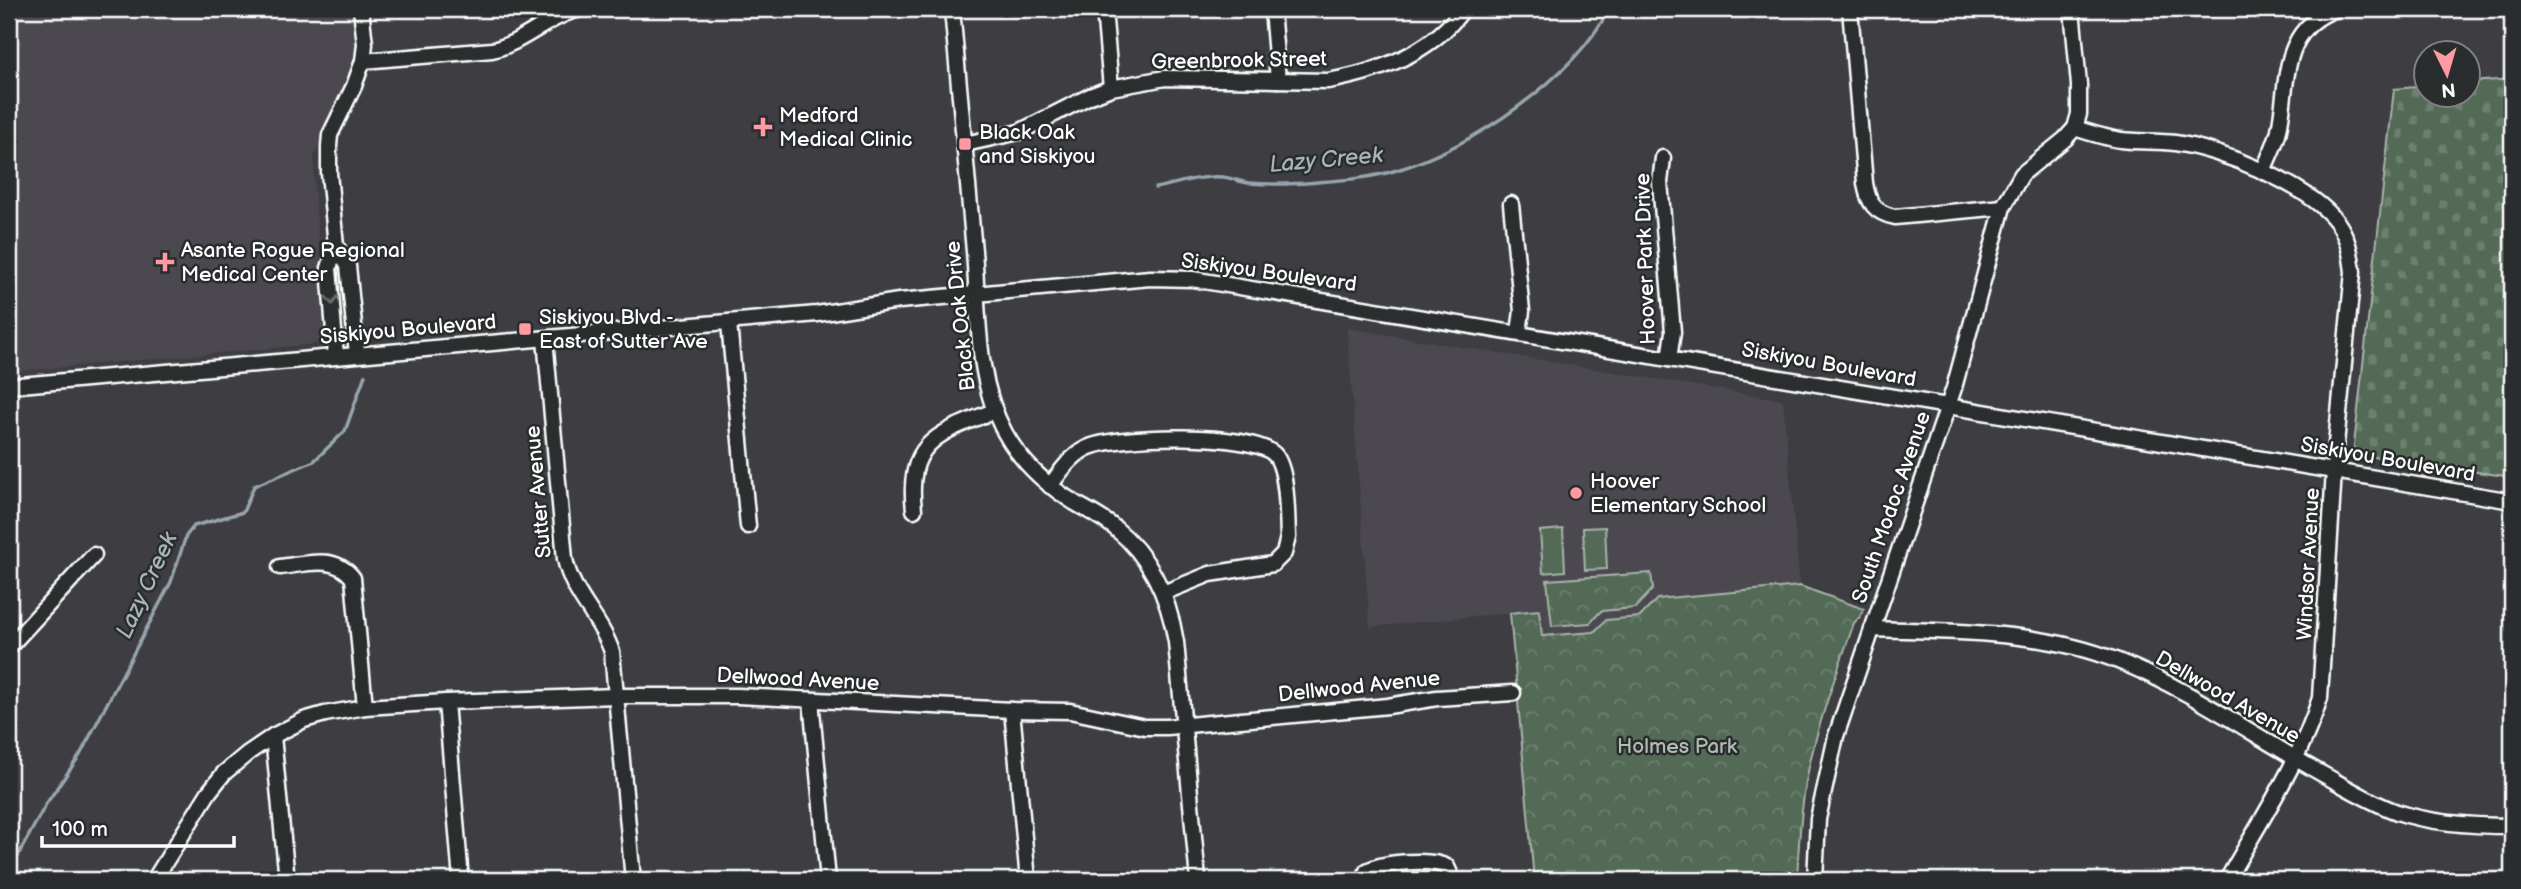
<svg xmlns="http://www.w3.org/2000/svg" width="2521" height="889" viewBox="0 0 2521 889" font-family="'Balsamiq Sans',sans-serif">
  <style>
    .built { fill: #4c4850 }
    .cemetery { fill: url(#cemetery-stones); stroke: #a9b4ab; stroke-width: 2 }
    .park { fill: url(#park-crowns); stroke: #a9b4ab; stroke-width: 2 }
    .garden { fill: #536a57; stroke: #a9b4ab; stroke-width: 2 }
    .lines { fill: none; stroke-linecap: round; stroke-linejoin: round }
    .stream { stroke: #97a6ad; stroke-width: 3.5 }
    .minor-casing { stroke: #fff; stroke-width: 19 }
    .minor { stroke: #2a2d2e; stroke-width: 14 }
    .oneway { stroke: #6a6c6d }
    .poi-dot { fill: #ff9aa2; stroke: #2a2d2e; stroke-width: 2.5 }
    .labels { text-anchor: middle; stroke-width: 5; stroke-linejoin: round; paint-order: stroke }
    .street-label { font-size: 21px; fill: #fff; stroke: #2a2d2e }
    .poi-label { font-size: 21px; fill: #fff; stroke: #2a2d2e; text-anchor: start }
    .park-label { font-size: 21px; fill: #b2bcb3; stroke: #2a2d2e }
    .water-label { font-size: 23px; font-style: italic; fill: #a8b4ba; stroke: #2a2d2e }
  </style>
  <defs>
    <pattern id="cemetery-stones" width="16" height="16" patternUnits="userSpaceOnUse" patternTransform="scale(1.75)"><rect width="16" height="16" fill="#536a57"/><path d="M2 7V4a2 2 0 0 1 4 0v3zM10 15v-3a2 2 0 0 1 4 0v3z" fill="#6d8070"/></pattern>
    <pattern id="park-crowns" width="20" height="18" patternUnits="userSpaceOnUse" patternTransform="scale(1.75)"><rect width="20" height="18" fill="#536a57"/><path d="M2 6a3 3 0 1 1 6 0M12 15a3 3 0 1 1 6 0" fill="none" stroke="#6d8070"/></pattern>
  </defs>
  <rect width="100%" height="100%" fill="#3e3d42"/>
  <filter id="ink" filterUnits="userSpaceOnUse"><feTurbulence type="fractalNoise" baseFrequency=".0143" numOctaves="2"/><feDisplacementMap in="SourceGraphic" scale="14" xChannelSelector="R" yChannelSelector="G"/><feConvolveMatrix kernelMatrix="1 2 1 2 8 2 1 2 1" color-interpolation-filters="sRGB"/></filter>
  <g filter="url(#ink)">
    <g class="built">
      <path d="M9,9H351L356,51L354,67L339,95L314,157V187L327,336L316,344L9,372Z"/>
      <path d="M1347,328L1783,400L1800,586L1657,599L1640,617L1606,620L1594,632L1542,636L1538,610L1370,627Z"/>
    </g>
    <path class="cemetery" d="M2512,79V477L2353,454L2394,89L2426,86V94H2468L2469,82Z"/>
    <g class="park">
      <path d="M1651,573L1653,589L1635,608L1601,611L1590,623L1552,626L1547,580Z"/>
      <path d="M1800,586L1864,609L1860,617L1854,623C1840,664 1824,705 1814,746C1802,790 1799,835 1797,880H1534L1510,613L1539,610L1542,636L1594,632L1606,620L1640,617L1657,599Z"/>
    </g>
    <g class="garden">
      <path d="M1605,527L1607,569L1585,570L1583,528Z"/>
      <path d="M1563,529L1565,571L1543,573L1540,531Z"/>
    </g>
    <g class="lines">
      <g class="stream">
        <path d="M1155,188C1176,184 1202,175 1223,177C1232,178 1240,182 1249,183C1271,185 1296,184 1318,182C1344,180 1372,178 1397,170C1471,148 1574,78 1609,9"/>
        <path d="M9,872L46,804L80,755L171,582L186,536L194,526L243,512L254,486L314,461L345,431L365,375"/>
      </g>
      <defs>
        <g id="minor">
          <path d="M952,9C960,90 967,171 974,251C979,312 975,378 1005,433C1021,462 1046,485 1075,503C1089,511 1103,518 1115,528C1151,557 1169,599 1176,642L1198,880"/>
          <path d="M1104,9L1111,88"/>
          <path d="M1272,9L1278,80"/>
          <path d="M1850,9L1865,183C1868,203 1875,213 1895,217L2003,207"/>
          <path d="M363,61L492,50C524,43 549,15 581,9"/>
          <path d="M2075,128C2090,133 2105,138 2121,140C2139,142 2157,141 2175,143C2220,149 2309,185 2337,222C2348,237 2351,254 2353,272L2335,454L2320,698C2300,762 2260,821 2227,880"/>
          <path d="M965,144L1019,132L1090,96L1111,88L1165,78L1328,81C1379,72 1432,53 1463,9"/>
          <path d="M1663,158L1660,182L1673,332L1669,359"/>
          <path d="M2263,172C2268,158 2276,144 2279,130C2289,83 2279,30 2336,9"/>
          <path d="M1511,204L1522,311L1519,332"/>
          <path d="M336,246L348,266L357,354"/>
          <path d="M729,323L748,526"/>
          <path d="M545,339L565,559C572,595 601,618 612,652L633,880"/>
          <path d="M336,356L329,268L336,246L329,173V146L330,135L354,86L363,61L365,44L361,9"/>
          <path d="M9,386L817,314L899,301L1150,278L1192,279L2512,501"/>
          <path d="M1050,486C1060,472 1071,456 1087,448C1116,434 1252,432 1274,454C1288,468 1287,517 1288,537L1284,553L1273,564L1210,574L1163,593"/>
          <path d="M914,510C906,441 939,433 994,411"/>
          <path d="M280,567C307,564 334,554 353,578L365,707"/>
          <path d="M1872,629C1954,632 2041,630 2118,661C2192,690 2257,738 2326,776C2349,789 2372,803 2397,812C2433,824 2474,826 2512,826"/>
          <path d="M9,647L94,555"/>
          <path d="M811,700L828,880"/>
          <path d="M446,702L461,880"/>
          <path d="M1012,710L1028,880"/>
          <path d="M273,736L287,880"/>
          <path d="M154,880L209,792L224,773L248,753L273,736L304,720L325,714L365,707L446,702L617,696H738L1012,710L1070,711L1145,727H1167L1388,706L1437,698L1513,693"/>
          <path d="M1364,880L1367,871C1382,862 1432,858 1447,867L1453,880"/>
          <path d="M1815,880L1818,819L1836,736L1954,388L2003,207L2022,174L2065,139L2075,128L2079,114V85L2072,9"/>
        </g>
      </defs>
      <use href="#minor" class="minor-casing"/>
      <use href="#minor" class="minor"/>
    </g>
    <defs><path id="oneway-chevron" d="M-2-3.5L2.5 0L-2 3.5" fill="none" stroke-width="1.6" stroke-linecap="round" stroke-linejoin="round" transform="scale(1.75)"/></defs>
    <use class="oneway" href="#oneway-chevron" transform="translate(332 300) rotate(86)"/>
  </g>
  <g class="poi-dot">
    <path d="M759.5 116.5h7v7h7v7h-7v7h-7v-7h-7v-7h7z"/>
    <rect x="958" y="137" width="14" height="14" rx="3.5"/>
    <path d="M161.5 251.5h7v7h7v7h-7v7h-7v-7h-7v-7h7z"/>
    <rect x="518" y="322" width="14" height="14" rx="3.5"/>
    <circle cx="1576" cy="493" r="7"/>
  </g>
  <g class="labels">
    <g class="street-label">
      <text transform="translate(1239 60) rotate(-1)" y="7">Greenbrook Street</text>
      <text transform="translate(1645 259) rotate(-92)" y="7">Hoover Park Drive</text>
      <text transform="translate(1269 272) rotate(8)" y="7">Siskiyou Boulevard</text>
      <text transform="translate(960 316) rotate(-96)" y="7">Black Oak Drive</text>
      <text transform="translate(408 329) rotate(-5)" y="7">Siskiyou Boulevard</text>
      <text transform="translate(1829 364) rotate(10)" y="7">Siskiyou Boulevard</text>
      <text transform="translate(2388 459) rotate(10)" y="7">Siskiyou Boulevard</text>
      <text transform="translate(538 492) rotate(-95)" y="7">Sutter Avenue</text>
      <text transform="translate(1891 507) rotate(-71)" y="7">South Modoc Avenue</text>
      <text transform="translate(2308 564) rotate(-87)" y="7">Windsor Avenue</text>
      <text transform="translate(798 679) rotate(3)" y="7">Dellwood Avenue</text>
      <text transform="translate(1359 686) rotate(-6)" y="7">Dellwood Avenue</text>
      <text transform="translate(2228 697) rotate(30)" y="7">Dellwood Avenue</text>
    </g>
    <g class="poi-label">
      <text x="779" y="122">Medford<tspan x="779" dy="24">Medical Clinic</tspan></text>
      <text x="979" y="139">Black Oak<tspan x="979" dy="24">and Siskiyou</tspan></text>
      <text x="181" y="257">Asante Rogue Regional<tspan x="181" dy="24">Medical Center</tspan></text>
      <text x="539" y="324">Siskiyou Blvd -<tspan x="539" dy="24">East of Sutter Ave</tspan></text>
      <text x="1590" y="488">Hoover<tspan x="1590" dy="24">Elementary School</tspan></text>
    </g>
    <g class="park-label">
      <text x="1677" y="753">Holmes Park</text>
    </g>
    <g class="water-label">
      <text transform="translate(1326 159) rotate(-5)" y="8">Lazy Creek</text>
      <text transform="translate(146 585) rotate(-65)" y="8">Lazy Creek</text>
    </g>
  </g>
  <rect width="2521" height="889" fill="none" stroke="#2a2d2e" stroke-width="35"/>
  <rect x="18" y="18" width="2486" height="854" fill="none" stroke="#fff" stroke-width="2.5" filter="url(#ink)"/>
  <g transform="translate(2447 74) rotate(175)"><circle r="33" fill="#2a2d2e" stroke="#7f8182" stroke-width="2"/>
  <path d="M0-5L12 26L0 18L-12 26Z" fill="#ff9aa2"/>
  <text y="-10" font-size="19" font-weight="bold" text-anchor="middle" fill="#ffffff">N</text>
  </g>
  <path d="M42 836v10h192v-10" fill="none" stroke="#ffffff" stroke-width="3.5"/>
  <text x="52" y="836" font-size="21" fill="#ffffff" stroke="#2a2d2e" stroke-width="5" paint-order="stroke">100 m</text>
</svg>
